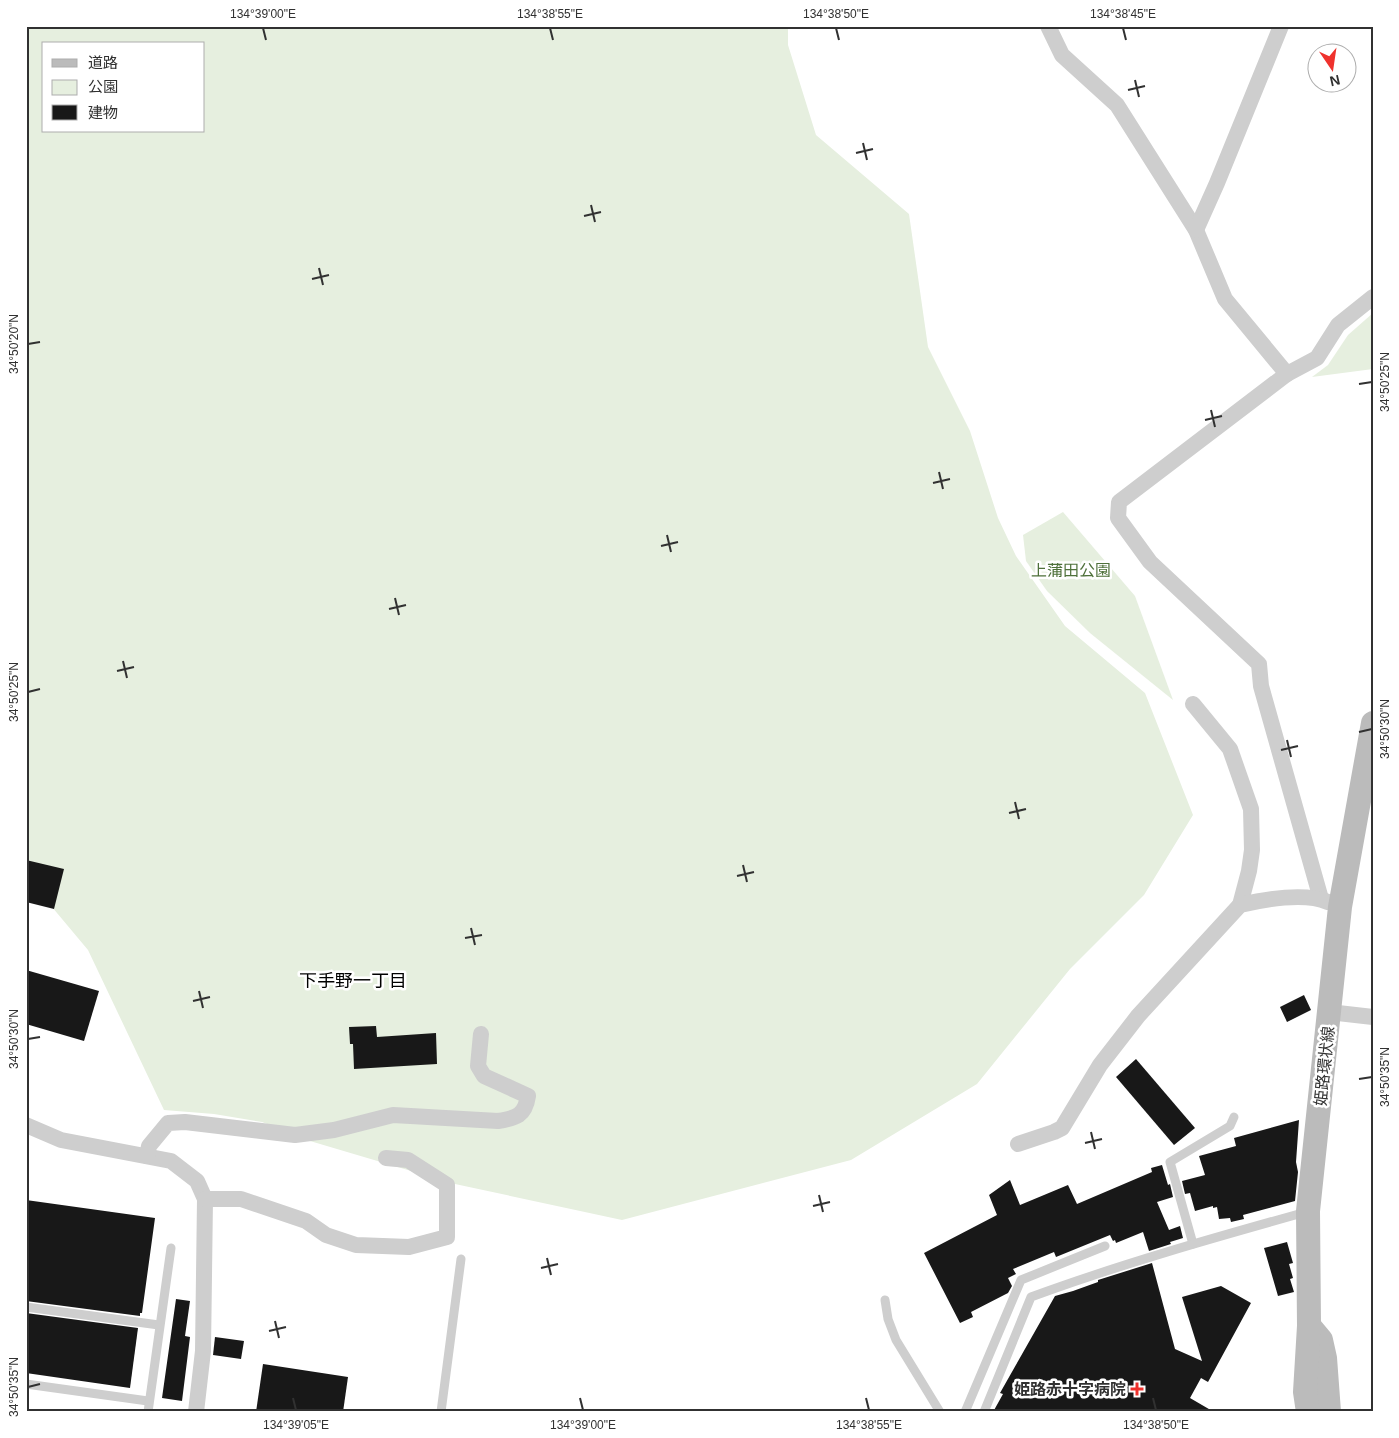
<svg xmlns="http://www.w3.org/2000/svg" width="1399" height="1438" viewBox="0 0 1399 1438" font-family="Arial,'Noto Sans JP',sans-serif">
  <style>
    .green { fill: #e6efdf; fill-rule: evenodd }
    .building { fill: #181818 }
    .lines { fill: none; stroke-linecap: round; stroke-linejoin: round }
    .lane { stroke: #cecece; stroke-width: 9 }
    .street { stroke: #cecece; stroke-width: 16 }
    .secondary { stroke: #bbb; stroke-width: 24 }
    .ticks { fill: none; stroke: #313131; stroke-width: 2 }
    .poi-dot { fill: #ef322d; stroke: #fff; stroke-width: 2 }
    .labels { text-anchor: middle; stroke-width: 5; stroke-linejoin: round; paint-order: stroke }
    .park-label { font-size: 16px; fill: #4f713b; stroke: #fff }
    .street-label { font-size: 16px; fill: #313131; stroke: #fff }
    .poi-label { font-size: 16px; font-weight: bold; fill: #313131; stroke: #fff; text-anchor: end }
    .neighbourhood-label { font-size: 18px; fill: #000; stroke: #fff }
    .neatline { fill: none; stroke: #313131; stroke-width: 2 }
    .ticks-label { font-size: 12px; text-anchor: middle; fill: #313131 }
  </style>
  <rect width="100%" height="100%" fill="#fff"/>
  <g class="green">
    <path d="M26,26H788V45L816,135L909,214L928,347L970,431L998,518L1016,556L1065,626L1145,693L1193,815L1144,895L1070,969L977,1084L851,1160L622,1220L455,1184L310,1141L262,1122L214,1114L164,1110L88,950L26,876ZM44,44H204V131H44Z"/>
    <path d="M1373,313V369L1312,377L1328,365L1348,335Z"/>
    <path d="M1063,512L1135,596L1173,700L1090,633L1047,591L1026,561L1023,535Z"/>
  </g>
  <g class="building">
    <path d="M26,860L64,869L54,909L26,902Z"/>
    <path d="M26,970L99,991L84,1041L26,1024Z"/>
    <path d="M1304,995L1311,1010L1287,1022L1280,1007Z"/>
    <path d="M376,1026L377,1037L436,1033L437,1064L354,1069L353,1044H350L349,1027Z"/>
    <path d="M1136,1059L1195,1128L1174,1145L1116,1077Z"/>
    <path d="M1299,1120L1296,1162L1298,1172L1295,1201L1243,1215L1244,1219L1231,1222L1230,1218L1219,1219L1217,1207L1213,1208V1206L1195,1211L1190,1193L1185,1194L1182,1181L1205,1175L1199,1156L1236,1146L1234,1138Z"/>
    <path d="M1162,1165L1168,1185L1170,1184L1173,1197L1157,1202L1169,1230L1180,1226L1183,1238L1170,1242L1171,1244L1149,1251L1143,1232L1116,1243L1115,1240L1113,1241L1110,1235L1056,1257L1054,1252L1013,1269L1016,1274L1008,1278L1012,1286L1008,1293L971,1312L973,1317L960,1323L924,1253L997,1215L989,1195L1010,1180L1020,1205L1068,1185L1077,1204L1152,1172L1151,1168Z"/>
    <path d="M26,1200L155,1218L142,1313H140V1316L26,1301Z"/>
    <path d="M1287,1242L1293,1263L1289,1264L1293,1278L1290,1279L1294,1292L1278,1296L1264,1248Z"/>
    <path d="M1152,1263L1175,1349L1202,1361L1182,1297L1221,1286L1251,1303L1208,1382L1201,1378L1190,1398L1214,1412H993L1003,1394L1000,1393L1055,1296L1073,1291L1098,1282V1280Z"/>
    <path d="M176,1299L190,1301L185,1336L190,1337L182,1401L162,1398Z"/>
    <path d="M26,1313L138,1328L130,1388L26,1373Z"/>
    <path d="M215,1337L244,1341L241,1359L213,1355Z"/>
    <path d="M263,1364L348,1377L343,1412H256Z"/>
  </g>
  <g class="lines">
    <g class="lane">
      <path d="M1193,1244L1170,1162L1230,1126L1234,1117"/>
      <path d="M885,1300L888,1319L896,1340L940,1412"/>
      <path d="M26,1307L159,1325"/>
      <path d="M26,1384L148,1401"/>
      <path d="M148,1412L171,1248"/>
      <path d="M441,1412L461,1259"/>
      <path d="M965,1412L1021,1280L1105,1246"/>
      <path d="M984,1412L1031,1297C1121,1264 1213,1238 1306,1212"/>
    </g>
    <g class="street">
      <path d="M1048,26L1062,55L1117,105L1196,230L1225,299L1287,374"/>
      <path d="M1196,230L1217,183L1281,26"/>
      <path d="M1193,704L1230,749L1251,809L1252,850L1249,871L1240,905"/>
      <path d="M1321,899L1261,686L1259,664L1150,562L1118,518L1119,502L1287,374L1317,358L1338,325L1373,297"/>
      <path d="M1329,1012L1373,1017"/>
      <path d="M26,1125L61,1140L171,1161L197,1181L205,1199L203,1351L196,1412"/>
      <path d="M1018,1144L1054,1132L1062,1128L1100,1065L1138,1016L1240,905C1266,899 1304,892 1328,902"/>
      <path d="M147,1156L149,1146L168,1123L185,1122L295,1135L334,1130L393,1115L498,1121C516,1118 525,1116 528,1096L484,1076L478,1066L481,1034"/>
      <path d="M205,1199H241L306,1221L326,1235L356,1245L409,1247L447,1237V1185L408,1160L386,1158"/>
    </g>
    <g class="secondary">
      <path d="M1311,1328L1321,1340L1325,1358L1329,1412"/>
      <path d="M1308,1412L1305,1392L1309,1326L1308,1211L1340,907L1373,723"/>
    </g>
  </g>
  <path class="ticks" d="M263,28L266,40M550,28L553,40M836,28L839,40M1123,28L1126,40M1135,80L1139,97M1128,90L1145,86M863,143L867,160M856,153L873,149M591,205L595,222M584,216L601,212M319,268L323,285M312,279L329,275M28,344L40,342M1359,384L1372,382M1211,410L1215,427M1205,420L1222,416M939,472L943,489M933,483L950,479M667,535L671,552M661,546L678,542M395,598L399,615M389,609L406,605M123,661L127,678M117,671L134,667M28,692L40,689M1359,732L1372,729M1287,740L1291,757M1281,750L1298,746M1015,802L1019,819M1009,813L1026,809M743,865L747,882M737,876L754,872M471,928L475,945M465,938L482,935M199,991L203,1008M193,1001L210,997M28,1039L40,1037M1359,1079L1372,1077M1091,1132L1095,1149M1085,1143L1102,1139M819,1195L823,1212M813,1206L830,1202M547,1258L551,1275M541,1268L558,1264M275,1321L279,1338M269,1331L286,1327M28,1387L40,1384M293,1398L296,1410M580,1398L583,1410M866,1398L869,1410M1153,1398L1156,1410"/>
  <path class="poi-dot" d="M1134.5 1381.5h5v5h5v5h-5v5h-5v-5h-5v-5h5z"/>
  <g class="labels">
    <g class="park-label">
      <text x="1071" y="576">上蒲田公園</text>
    </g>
    <g class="street-label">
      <text transform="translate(1324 1066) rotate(-84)" y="6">姫路環状線</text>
    </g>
    <g class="poi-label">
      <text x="1126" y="1395">姫路赤十字病院</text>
    </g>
    <g class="neighbourhood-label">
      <text x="353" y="987">下手野一丁目</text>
    </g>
  </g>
  <rect width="1399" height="1438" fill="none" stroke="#ffffff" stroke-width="55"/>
  <rect x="42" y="42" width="162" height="90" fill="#ffffff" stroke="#adadad"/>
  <rect x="52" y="59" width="25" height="8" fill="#bbbbbb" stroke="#adadad"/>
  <text x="88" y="68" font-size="15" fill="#313131">道路</text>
  <rect x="52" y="80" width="25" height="15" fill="#e6efdf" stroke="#adadad"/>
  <text x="88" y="92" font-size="15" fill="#313131">公園</text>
  <rect x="52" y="105" width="25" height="15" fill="#181818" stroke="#adadad"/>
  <text x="88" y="118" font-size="15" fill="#313131">建物</text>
  <g transform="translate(1332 68) rotate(167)"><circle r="24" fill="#ffffff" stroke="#adadad"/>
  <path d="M0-4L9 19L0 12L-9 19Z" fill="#ef322d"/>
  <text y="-8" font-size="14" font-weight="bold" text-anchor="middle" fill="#313131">N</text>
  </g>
  <rect x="28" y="28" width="1344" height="1382" class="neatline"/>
  <g class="ticks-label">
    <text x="263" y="18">134°39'00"E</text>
    <text x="550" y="18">134°38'55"E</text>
    <text x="836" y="18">134°38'50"E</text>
    <text x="1123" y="18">134°38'45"E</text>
    <text transform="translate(14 344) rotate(-90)" y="4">34°50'20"N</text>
    <text transform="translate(1385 382) rotate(-90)" y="4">34°50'25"N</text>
    <text transform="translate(14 692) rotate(-90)" y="4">34°50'25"N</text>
    <text transform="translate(1385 729) rotate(-90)" y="4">34°50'30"N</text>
    <text transform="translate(14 1039) rotate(-90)" y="4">34°50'30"N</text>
    <text transform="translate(1385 1077) rotate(-90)" y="4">34°50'35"N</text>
    <text transform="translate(14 1387) rotate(-90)" y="4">34°50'35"N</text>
    <text x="296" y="1429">134°39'05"E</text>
    <text x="583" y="1429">134°39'00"E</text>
    <text x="869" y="1429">134°38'55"E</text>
    <text x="1156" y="1429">134°38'50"E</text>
  </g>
</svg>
